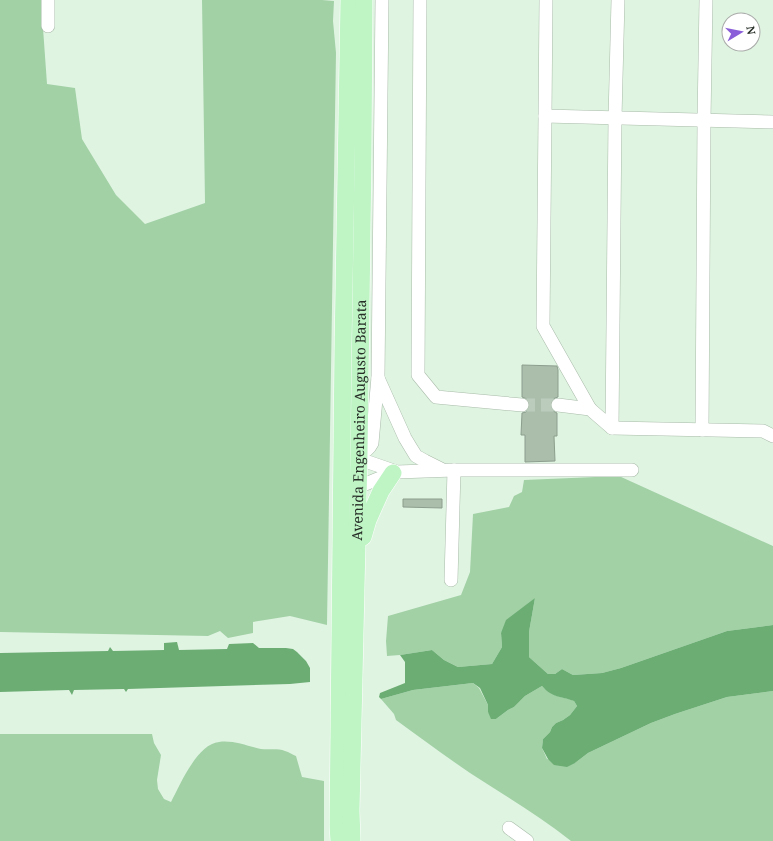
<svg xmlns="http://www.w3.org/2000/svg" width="773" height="841" viewBox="0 0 773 841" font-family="'Noto Serif',serif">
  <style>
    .green { fill: #a2d1a6 }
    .water { fill: #6cad74 }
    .building { fill: #abbeac; stroke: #8c9e8d }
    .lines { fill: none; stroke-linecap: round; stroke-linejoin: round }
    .minor-tunnel { stroke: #bbccbd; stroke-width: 13; stroke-dasharray: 13 6; stroke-linecap: butt }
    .minor-casing { stroke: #a8bba9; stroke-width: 14 }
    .major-casing { stroke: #fff; stroke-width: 18 }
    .minor { stroke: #fff; stroke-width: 13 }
    .major { stroke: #bff4c5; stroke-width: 17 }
    .labels { text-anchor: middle; stroke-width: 4; stroke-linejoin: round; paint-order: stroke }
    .street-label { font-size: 14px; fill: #272e27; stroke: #fff }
  </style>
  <rect width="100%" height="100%" fill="#e0f4e2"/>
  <g class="green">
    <path d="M0,0H41L47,84L75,88L82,139L116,195L145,224L205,203L202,0H322L334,1L333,21L336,53L327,625L290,616L253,622V633L228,638L220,631L208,636L0,632Z"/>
    <path d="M619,476L773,546V625L727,631L621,668L602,673L573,675L562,669L555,674H548L529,657V632L535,598L501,633L502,647L492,664L458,667L444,660L432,650L400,655L387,656L386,641L388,616L461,595L470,572L473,514L509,507L514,496L522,492L524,480Z"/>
    <path d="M473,683L479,688L488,705V712L496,719L508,710L514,707L525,696L542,686C551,697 561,696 574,701L577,706L570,715L563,720L556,723L552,727L550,732L543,739L542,748L547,759L575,763L588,753L651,723L675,714L727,697L773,691V841H571C540,816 504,795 470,773C445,756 421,738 396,720L394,714L381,699L413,690Z"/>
    <path d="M0,734H152L154,743L161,755L157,780L158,789L164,799L171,802C180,785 197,744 219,742C233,740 247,746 261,749C269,750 278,748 285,751C289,752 293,755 296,756L302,777L324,781V841H0Z"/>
  </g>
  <g class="water">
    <path d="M535,598L529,632V657L548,674H555L562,669L573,675L602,673L621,668L727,631L773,625V691L727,697L675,714L651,723L588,753L575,763L567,767L554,765L548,759L542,748L543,739L550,732L552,727L556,723L563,720L570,715L577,706L574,701C561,696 552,698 542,686L525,696L514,707L508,710L496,719H491L488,712V705L480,688L473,683L413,690L381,699L379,697L380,693L405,683V662L400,655L432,650L444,660L458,667L492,664L502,647L501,633L506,620Z"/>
    <path d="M177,642L179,650L227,649L229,644L253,643L259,648H286L293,649L297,652L306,661L310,668V682L290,684L128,689L126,692L124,689L74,690L72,695L69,690L0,692V653L108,651L110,647L113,651L164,650V643Z"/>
  </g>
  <g class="building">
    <path d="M522,365L557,366L558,370V397L555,398L552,400L550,404L551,408L553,411L557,413V436H554L555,461L525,462V435H521L522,413L526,412L528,410L530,405L529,401L527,399L522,397Z"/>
    <path d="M403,499H442V508L403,507Z"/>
  </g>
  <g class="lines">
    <path class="minor-tunnel" d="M522,405H558"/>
    <defs>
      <g id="minor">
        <path d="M48,0V26"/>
        <path d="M420,0L418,375L436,397L522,405"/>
        <path d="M546,0L545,116L773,122"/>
        <path d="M545,116L543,326L590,409"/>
        <path d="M378,378L405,438L411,448L416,456L425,461L441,469"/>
        <path d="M558,405L590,409L612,428L615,118L618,0"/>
        <path d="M612,428L763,431L773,436"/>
        <path d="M702,430L704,120L706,0"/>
        <path d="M359,454C366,451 369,449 372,443L378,377L382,0"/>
        <path d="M351,462L359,461L368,462L397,472L454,470H632"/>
        <path d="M349,488L358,487L395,472"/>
        <path d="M451,580L454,470"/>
        <path d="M509,828L527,841"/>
      </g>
      <g id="major">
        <path d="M363,537L368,520L381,491L393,473"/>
        <path d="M339,841L338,826L343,348L349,0"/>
        <path id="s1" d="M352,841L351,811L359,454L363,157L364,0"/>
      </g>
    </defs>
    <use href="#minor" class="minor-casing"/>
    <use href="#major" class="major-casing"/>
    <use href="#minor" class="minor"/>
    <use href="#major" class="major"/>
  </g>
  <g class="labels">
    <g class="street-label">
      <text dy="5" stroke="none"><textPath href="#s1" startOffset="421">Avenida Engenheiro Augusto Barata</textPath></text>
    </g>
  </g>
  <g transform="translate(741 32) rotate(80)"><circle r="19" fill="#ffffff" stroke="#a9aba9"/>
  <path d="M0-3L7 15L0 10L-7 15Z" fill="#8a5ed8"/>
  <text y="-6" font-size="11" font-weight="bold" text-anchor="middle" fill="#272e27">N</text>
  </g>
</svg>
